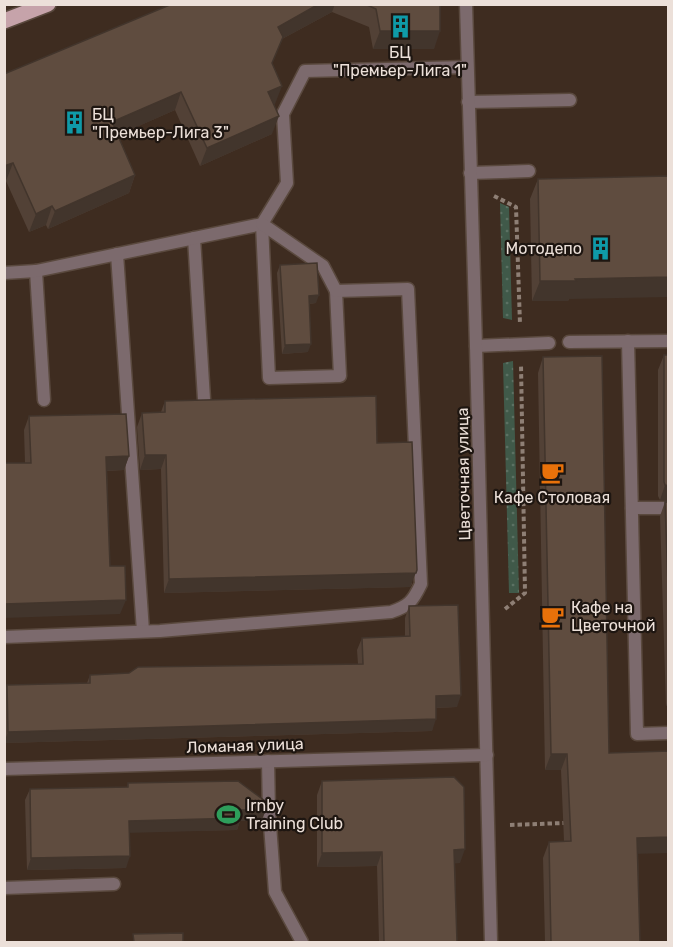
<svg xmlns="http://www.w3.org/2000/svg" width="673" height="947" viewBox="0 0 673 947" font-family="Rubik,sans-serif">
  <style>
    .grass { fill: url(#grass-dots) }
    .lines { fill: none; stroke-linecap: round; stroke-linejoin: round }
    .service-casing { stroke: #5a493e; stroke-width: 15 }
    .minor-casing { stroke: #5a493e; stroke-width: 15 }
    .primary-casing { stroke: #5a493e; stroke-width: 18 }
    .path { stroke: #8e7f75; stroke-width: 4; stroke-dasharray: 4.5 3; stroke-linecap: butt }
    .service { stroke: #7c6a6d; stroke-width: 12 }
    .minor { stroke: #7c6a6d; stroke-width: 12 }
    .primary { stroke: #c6a3aa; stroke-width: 15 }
    .wall { fill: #524136 }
    .shaded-wall { fill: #42352c }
    .building { fill: #5f4c3f; stroke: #42352c; stroke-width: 1.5 }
    .labels { text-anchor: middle; stroke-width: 4.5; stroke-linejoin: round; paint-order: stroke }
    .poi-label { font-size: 16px; fill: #ece0d9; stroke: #1e1611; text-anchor: start }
    .street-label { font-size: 16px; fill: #ece0d9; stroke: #1e1611 }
  </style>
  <defs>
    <pattern id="grass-dots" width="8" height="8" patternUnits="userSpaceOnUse" patternTransform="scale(1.5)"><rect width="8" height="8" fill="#405949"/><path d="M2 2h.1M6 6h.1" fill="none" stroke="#5c7163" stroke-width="1.8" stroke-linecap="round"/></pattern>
  </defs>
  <rect width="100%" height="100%" fill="#3e2c20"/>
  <g class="grass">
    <path d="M500,203L509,207L512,320L503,318Z"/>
    <path d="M513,361L519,593H509L503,363Z"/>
  </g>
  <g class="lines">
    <defs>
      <g id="service">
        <path d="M468,102L570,100"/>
        <path d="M470,173L529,171"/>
        <path d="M262,224L269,378L340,376L336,291"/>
        <path d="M194,238L204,399"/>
        <path d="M117,254L143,631"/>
        <path d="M36,271L44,400"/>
        <path d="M4,273L36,271L262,224L287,183L283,114L305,71L467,67"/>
        <path d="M628,341L637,734L668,733"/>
        <path d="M569,342L668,341"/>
        <path d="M476,346L549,343"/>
        <path d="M632,508H668"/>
        <path d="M4,637L160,631L391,612C409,606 413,601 421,584L408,289L336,291L323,266L262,224"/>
        <path d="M268,761L269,812L275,892L302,942"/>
        <path d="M4,888L114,884"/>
      </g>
      <g id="minor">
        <path d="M466,4L476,346L491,942"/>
        <path d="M4,769L487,755"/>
      </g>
      <path id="primary" d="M4,21L48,4"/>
    </defs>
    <use href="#service" class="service-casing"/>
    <use href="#minor" class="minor-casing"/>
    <use href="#primary" class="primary-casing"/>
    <g class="path">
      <path d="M494,196L516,207L520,324"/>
      <path d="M505,609L525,593L521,365"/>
      <path d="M510,825L564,823"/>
    </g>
    <use href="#service" class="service"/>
    <use href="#minor" class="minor"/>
    <use href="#primary" class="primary"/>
  </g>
  <g class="wall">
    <path d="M172,4H440L434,49H373L369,27L332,12L282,39L272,64L275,104L273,105L272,134L200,166L175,110L118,135L135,175L129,193L48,229L46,225L29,232L6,181L4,74Z"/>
    <path d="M538,179L569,299L568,301H532L530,199Z"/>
    <path d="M280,265L316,303L309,304L308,352L282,354L277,273Z"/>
    <path d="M664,355H669V501L660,500L658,496V370Z"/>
    <path d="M543,357L609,753L638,854L640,942H545L543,858L549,842L564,841L561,770H545L538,373Z"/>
    <path d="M165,401L377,443L412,584L410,587L164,593L161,469L140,470L137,427L142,413L161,412Z"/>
    <path d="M29,416L129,456L124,470L107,471L110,566L120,614L25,463L24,430Z"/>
    <path d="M665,502H669V706H666L660,516Z"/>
    <path d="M409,606L457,707L436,708L432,731L4,743V692L7,685L87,683L90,675L358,664L357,650L362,638L405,636V618Z"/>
    <path d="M322,781L460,863H455L457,942H379L377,866L317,867V795Z"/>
    <path d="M128,783L266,810L261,821H240L237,830L129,832L126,868L27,870L25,800L30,789L127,787Z"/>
  </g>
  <g class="shaded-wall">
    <path d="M319,4H335L332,12L282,39L265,81L278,27Z"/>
    <path d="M380,31H440L434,49H373Z"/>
    <path d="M282,86L275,104L261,110L268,92Z"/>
    <path d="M181,92L175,110L105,141L112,122Z"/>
    <path d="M279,116L272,134L200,166L207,148Z"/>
    <path d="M13,163L6,181L4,182V166Z"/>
    <path d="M135,175L129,193L48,229L55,211Z"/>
    <path d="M52,206L46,225L29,232L36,214Z"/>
    <path d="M669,277V297L569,299L568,301H532L540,281L575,279Z"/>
    <path d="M319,295L316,303L306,304L309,296Z"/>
    <path d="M311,344L308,352L282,354L285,345Z"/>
    <path d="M145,455H166L161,469L140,470Z"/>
    <path d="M129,456L124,470L101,471L106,457Z"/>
    <path d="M665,485L669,486V501L660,500Z"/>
    <path d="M417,570L410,587L164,593L169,579Z"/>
    <path d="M126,600L120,614L4,618V604Z"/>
    <path d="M461,695L457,707L431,708L436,696Z"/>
    <path d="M669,698V706H666Z"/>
    <path d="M436,719L432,731L4,743L8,732Z"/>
    <path d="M551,754H567L561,770H545Z"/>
    <path d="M241,810H266L261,821H240L237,830L125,833L129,821Z"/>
    <path d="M669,837V853L631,854L637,838Z"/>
    <path d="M465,849L460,863L449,864L454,850Z"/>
    <path d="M382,852L377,866L317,867L322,853Z"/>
    <path d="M130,856L126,868L27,870L31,858Z"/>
  </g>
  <g class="building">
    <path d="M172,4H319L278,27L283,37L272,63L282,86L268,92L279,116L207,148L181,92L112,122L135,175L55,211L52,206L36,214L13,163L4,166V74Z"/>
    <path d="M365,4H440V31H380L376,9Z"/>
    <path d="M669,176V277L575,279L576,281H540L538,179Z"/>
    <path d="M317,263L319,295L309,296L311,344L285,345L280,265Z"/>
    <path d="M664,355H669V486L665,485L664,482Z"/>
    <path d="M602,356L609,753L669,751V837L637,838L640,942H551L549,842L571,841L567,754H551L543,357Z"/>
    <path d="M376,396L377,443L412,442L417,570L416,573L169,579L166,455H145L142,413L165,412V401Z"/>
    <path d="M126,414L129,456L106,457L110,566H125L126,600L4,604V463H31L29,416Z"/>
    <path d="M665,502H669V612Z"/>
    <path d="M458,605L461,695L436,696V719L8,732L7,685L90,683V675L129,673L138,667L363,664L362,638L410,636L409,606Z"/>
    <path d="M454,777L464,787L465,849L454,850L457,942H384L382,852L322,853V781Z"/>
    <path d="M238,781L265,801L266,810H241V818L129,821L130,856L31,858L30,789L128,787V783Z"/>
    <path d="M183,933V942H134L133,934Z"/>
  </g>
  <defs>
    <symbol id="building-bare" viewBox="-9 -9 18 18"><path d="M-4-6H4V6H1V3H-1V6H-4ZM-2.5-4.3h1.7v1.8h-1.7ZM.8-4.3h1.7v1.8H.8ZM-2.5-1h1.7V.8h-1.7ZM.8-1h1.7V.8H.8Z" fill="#0f9aa8" stroke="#1e1611" stroke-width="2.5" paint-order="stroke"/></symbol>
    <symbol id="cafe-bare" viewBox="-9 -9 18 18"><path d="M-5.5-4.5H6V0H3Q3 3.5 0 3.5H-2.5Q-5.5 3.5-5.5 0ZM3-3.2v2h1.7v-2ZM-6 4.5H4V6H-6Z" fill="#e8710a" stroke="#1e1611" stroke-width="2.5" paint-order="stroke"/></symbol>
    <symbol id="stadium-bare" viewBox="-9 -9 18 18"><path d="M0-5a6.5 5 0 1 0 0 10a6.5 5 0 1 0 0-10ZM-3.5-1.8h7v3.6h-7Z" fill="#2e9e5b" stroke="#1e1611" stroke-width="2.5" paint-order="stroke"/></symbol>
  </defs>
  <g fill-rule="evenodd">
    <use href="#building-bare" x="384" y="10" width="33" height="33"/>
    <use href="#building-bare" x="58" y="106" width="33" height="33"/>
    <use href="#building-bare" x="584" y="232" width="33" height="33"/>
    <use href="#cafe-bare" x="536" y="456" width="33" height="33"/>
    <use href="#cafe-bare" x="536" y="600" width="33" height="33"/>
    <use href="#stadium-bare" x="212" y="798" width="33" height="33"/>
  </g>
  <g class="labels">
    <g class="poi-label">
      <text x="400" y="58" text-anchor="middle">БЦ<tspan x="400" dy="18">"Премьер-Лига 1"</tspan></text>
      <text x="92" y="120">БЦ<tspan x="92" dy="18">"Премьер-Лига 3"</tspan></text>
      <text x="582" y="254" text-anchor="end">Мотодепо</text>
      <text x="552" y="503" text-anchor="middle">Кафе Столовая</text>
      <text x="571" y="613">Кафе на<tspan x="571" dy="18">Цветочной</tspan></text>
      <text x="246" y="811">Irnby<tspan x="246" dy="18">Training Club</tspan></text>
    </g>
    <g class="street-label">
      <text transform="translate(463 474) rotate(-91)" y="6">Цветочная улица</text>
      <text transform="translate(245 745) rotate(-2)" y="6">Ломаная улица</text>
    </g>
  </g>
  <rect width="673" height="947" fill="none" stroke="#ece0d9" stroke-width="12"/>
</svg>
